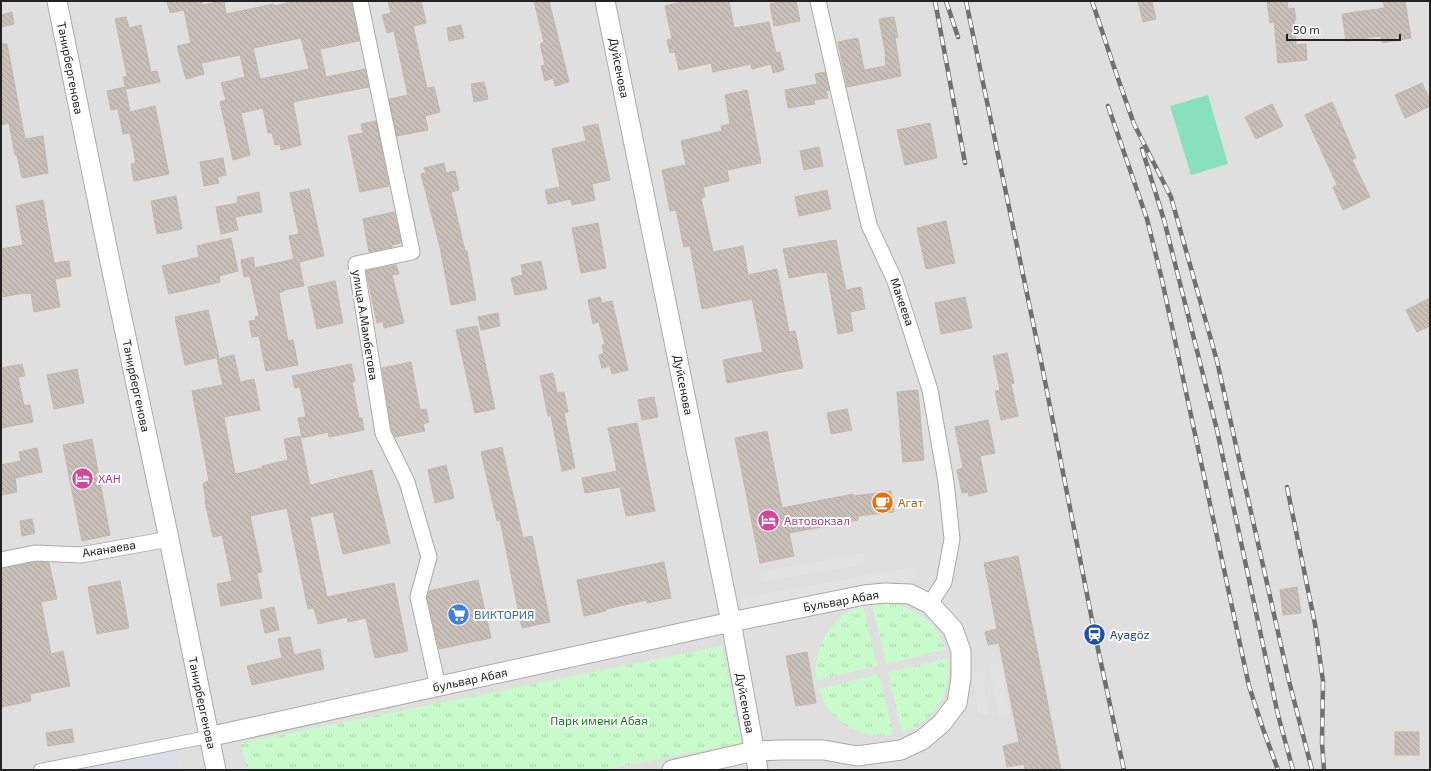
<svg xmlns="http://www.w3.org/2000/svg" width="1431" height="771" viewBox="0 0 1431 771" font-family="'Exo 2',sans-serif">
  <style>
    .residential { fill: #e0dfdf }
    .park { fill: url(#park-tufts) }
    .pitch { fill: #88e0be }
    .parking { fill: #e2e2e2 }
    .plaza { fill: #dddde8 }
    .building { fill: url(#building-back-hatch); stroke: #c4b6ab; fill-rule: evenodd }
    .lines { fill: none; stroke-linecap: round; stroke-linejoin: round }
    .pedestrian-casing { stroke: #a9a9a9; stroke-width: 14 }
    .minor-casing { stroke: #a9a9a9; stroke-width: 17 }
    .tertiary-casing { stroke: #a9a9a9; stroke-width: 21 }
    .pedestrian { stroke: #fff; stroke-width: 12 }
    .minor { stroke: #fff; stroke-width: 15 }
    .tertiary { stroke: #fff; stroke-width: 19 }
    .rail-casing { stroke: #707070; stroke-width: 4.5 }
    .rail { stroke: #fff; stroke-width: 3; stroke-dasharray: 9; stroke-linecap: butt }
    .labels { text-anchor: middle; stroke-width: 4; stroke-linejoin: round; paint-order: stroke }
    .street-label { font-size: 12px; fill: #222; stroke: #fff }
    .hotel-label { font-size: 12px; fill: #b23c85; stroke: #fff; text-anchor: start }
    .food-label { font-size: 12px; fill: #c56008; stroke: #fff; text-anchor: start }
    .shop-label { font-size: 12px; fill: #366cbe; stroke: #fff; text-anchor: start }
    .transit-label { font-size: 12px; fill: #164399; stroke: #fff; text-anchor: start }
    .park-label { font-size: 12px; fill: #0c8416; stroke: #fff }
  </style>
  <defs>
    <pattern id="park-tufts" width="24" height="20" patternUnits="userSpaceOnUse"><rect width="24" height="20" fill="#c8facc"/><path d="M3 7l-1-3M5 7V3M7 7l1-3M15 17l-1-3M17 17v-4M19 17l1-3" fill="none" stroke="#acd6af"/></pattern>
    <pattern id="building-back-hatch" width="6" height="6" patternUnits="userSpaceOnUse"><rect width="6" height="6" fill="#c7bfb8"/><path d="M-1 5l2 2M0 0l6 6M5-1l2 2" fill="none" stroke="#aba49e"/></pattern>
  </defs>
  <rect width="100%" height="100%" fill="#f2efe9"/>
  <rect class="residential" x="1" y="1" width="1429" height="769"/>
  <g class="park">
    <path d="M878,603C885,604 893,603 900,605C920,612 941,628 945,650L886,664L872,604Z"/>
    <path d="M863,606L877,666L817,680C810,650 833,613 863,606Z"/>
    <path d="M722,646L741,743L603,770H247L241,743Z"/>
    <path d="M947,658C955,689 932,725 902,732L888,673Z"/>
    <path d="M879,674L893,734C863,742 826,719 819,689Z"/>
  </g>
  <path class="pitch" d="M1208,95L1228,164L1191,175L1170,106Z"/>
  <g class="parking">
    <path d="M863,553L865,564L762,582L760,572Z"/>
    <path d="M914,567L916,578L742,608L740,598Z"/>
    <path d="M1000,663L1010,714L999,716L989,665Z"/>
    <path d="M982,671L989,713L979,715L971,673Z"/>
  </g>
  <path class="plaza" d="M173,744L179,770H40Z"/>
  <g class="building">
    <path d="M167,1H202V5L224,1L226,14L274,4V6L296,1H351L359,41L320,49L326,77L365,69L369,87L293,102L301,145L281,150L280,144L275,145L272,133H268L263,108L241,113L250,155L233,160L220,102L226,100L221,83L245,77L240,55L201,63L204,74L186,79L177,46L191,43L184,10L170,13ZM301,38L309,69L260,79L253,48Z"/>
    <path d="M388,1H421L426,23L413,26L427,88L434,87L440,112L425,116L428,130L397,136L389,99L408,95L394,31L387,33L382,15L391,13Z"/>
    <path d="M534,1H549L569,82L555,86L553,78L545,81L541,66L545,65L540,44L544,42Z"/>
    <path d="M685,1H729L734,28L769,22L776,53L780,52L784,70L773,73L771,64L752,69L751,64L713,72L711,63L679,70L675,52L670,53L667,40L672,39L665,6Z"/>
    <path d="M784,1H796L800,21L774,26L770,4Z"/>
    <path d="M1138,1H1152L1156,19L1143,22Z"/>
    <path d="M1267,1H1287L1288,9L1294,8L1296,20H1294L1296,45L1306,44L1307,60L1278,63L1274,22L1270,23Z"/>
    <path d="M1383,1H1405L1411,38L1382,43L1381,36L1346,41L1342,14L1385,8Z"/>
    <path d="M12,12L14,24L1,27V15Z"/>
    <path d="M126,17L129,28L141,25L151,72L157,71L160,82L126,89L123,77L127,76L115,19Z"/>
    <path d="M894,17L898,37L895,38L901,76L847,87L838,42L858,38L864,70L886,66L885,56H886L879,19Z"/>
    <path d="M461,25L464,38L449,41L447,28Z"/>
    <path d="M1,44H7L25,139L43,136L48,173L22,178L17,155H15L9,123L1,125Z"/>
    <path d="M825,72L829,90L826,91L828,98L814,100L815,104L788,108L785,90L817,84L815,74Z"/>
    <path d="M484,82L488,99L474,102L471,84Z"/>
    <path d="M1422,83L1430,100V106L1405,118L1395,95Z"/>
    <path d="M125,87L130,112L155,106L169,174L134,181L131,164L136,163L130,133L123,134L118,109L111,110L107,91Z"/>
    <path d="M747,90L761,163L727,170L729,181L703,187L705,197L701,198L713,252L743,246L748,275L777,269L789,332L795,331L803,368L727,383L723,360L763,352L752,299L702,309L690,246L684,247L676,210L670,211L662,170L686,165L681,141L722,131L721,126L730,124L725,95Z"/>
    <path d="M1332,102L1356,158L1352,160L1370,197L1343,210L1333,187L1337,185L1305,115Z"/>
    <path d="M1272,104L1283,126L1256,139L1245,117Z"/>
    <path d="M376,121L389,186L360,192L348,136L363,133L361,124Z"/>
    <path d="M930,123L937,158L905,165L897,130Z"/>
    <path d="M598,124L610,180L592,184L595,200L572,205L571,199L548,204L545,190L560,187L552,149L586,141L583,127Z"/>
    <path d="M819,147L823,166L804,170L800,151Z"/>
    <path d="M223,158L226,175L217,177L219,183L204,186L200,162Z"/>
    <path d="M444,163L446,173L455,171L459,190L451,192L465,251H467L476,300L451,305L440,247L421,174L426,173L424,168Z"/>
    <path d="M309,189L324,256L299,262L304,286L284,290V291L279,293L288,341L293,340L298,365L266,371L259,336L252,337L249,321L256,320L255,317L259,316L250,276L244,277L241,260L253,257L255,268L294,259L289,236L299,234L290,193Z"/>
    <path d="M827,190L831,209L799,216L795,197Z"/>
    <path d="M259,192L262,212L235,217L238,230L221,234L216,207L238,203L237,197Z"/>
    <path d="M176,196L182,229L157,234L151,201Z"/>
    <path d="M43,200L54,263L69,261L71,276L55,279L60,307L34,312L31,293L25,294V293L1,297V249L23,245L16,206Z"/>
    <path d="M394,212L401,243L392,245V247L369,252L363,219Z"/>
    <path d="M946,221L955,263L926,269L917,228Z"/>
    <path d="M598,223L606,268L581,273L572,228Z"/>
    <path d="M231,238L238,271L219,276L220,282L169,294L162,266L199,257L197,246Z"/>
    <path d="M836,240L846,290L861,287L865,309L850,312L853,331L838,334L827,272L821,273V272L789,278L783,249Z"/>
    <path d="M541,261L547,289L515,295L511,278L523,275L521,265Z"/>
    <path d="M396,265L399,274L392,275L404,323L384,328L383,321L377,323L366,271Z"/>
    <path d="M335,281L343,323L317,329L308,287Z"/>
    <path d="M600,297L602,303L612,301L628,370L612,374L610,366L602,368L599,355L604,354L602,345H605L599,322L593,324L588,300Z"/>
    <path d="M965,297L972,328L941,334L935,303Z"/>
    <path d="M1430,298V326L1417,332L1406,310Z"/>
    <path d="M208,310L219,357L185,365L175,317Z"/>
    <path d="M498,313L500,326L481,330L478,317Z"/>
    <path d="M477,326L495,409L475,413L456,330Z"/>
    <path d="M1007,353L1014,383L1011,384L1018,416L1001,420L995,391L1000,390L993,356Z"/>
    <path d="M234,355L240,382L254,379L260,410L224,417L235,474L262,468V466L288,460L284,439L300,436L310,485L372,470L390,543L343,554L333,512L310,517L327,597L394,583L408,651L375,658L366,618L348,622L347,617L318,624L314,608L308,609L287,508L250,516L262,572L257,573L262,598L221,606L217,584L232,581L222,535L213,537L205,502H206L203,483L209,481L192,391L223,385L217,359Z"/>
    <path d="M411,362L420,410L426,409L429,422L423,424L425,431L395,437L392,431L390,420L382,368Z"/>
    <path d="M22,364L25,376L18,377L24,406L30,405L33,422L1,428V368Z"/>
    <path d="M351,364L355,381L352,382L359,418H362L364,430L329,437L328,432L302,438L298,418L306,417L300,387L295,388L292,376Z"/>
    <path d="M77,369L84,403L54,409L47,375Z"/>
    <path d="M553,373L557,393L564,392L568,412L564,413L575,468L562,471L551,416H548L540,376Z"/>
    <path d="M918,390L924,460L903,462L897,392Z"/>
    <path d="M654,397L658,417L642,420L638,400Z"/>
    <path d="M847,409L852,430L831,434L827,413Z"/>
    <path d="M988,420L995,453L980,456L987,492L969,496L968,492L962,493L957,470L963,468L955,427Z"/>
    <path d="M637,423L655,511L626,516L620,487L585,493L582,478L617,471L608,428Z"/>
    <path d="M767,431L782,508L853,494L854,496L891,491L894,512L858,516V520L789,533L794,556L760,563L735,438Z"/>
    <path d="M92,439L110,535L82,541L63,445Z"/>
    <path d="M502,447L523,538L532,536L550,622L522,628L500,520L497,521L481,452Z"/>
    <path d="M37,448L42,472L15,478L17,492L1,495V465L21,461L19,452Z"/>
    <path d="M446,465L454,498L435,503L428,470Z"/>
    <path d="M32,519L35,533L22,536L20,521Z"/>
    <path d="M1018,556L1035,640L1061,770H1025L1024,764L1007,767L1003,746L1019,742L999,643L988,645L985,632L997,629L984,563Z"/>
    <path d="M36,562L49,563L57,599L41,602L51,654L63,651L70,686L30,694L31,701L1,707V569Z"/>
    <path d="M664,562L671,598L647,603V600L606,609V611L584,616L577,580Z"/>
    <path d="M478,580L491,638L439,649L427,597L429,591Z"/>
    <path d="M120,581L129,628L97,634L88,587Z"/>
    <path d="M1297,587L1301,613L1283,615L1280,590Z"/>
    <path d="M274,607L279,630L265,633L260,610Z"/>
    <path d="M290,637L294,655L320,649L324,669L252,685L247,666L282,658L278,639Z"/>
    <path d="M807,652L816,703L796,706L786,656Z"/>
    <path d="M72,729L74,742L48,746L46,733Z"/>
    <rect x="1395" y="732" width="24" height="23"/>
  </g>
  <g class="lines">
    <defs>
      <path id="pedestrian" d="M40,770L208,737"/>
      <g id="minor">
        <path d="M360,1L412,252L356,264L383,433L407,482L429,557L418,597L438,687"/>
        <path d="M818,1L869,225L895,281L930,390L946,482L952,539L944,582L930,604"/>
        <path d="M1,560L35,553L81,555L169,539"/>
      </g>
      <g id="tertiary">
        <path d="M57,1L109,257L169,539L216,770"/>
        <path d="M605,1L731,622L758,770"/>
        <path d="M208,737L731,622L864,595L885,593L910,594L930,604L953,629L961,651V678L957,703L942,723L922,740L901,750L857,756L824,750H782L754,751L672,770"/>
      </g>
    </defs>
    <use href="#pedestrian" class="pedestrian-casing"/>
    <use href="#minor" class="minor-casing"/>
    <use href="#tertiary" class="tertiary-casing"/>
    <use href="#pedestrian" class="pedestrian"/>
    <use href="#minor" class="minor"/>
    <use href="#tertiary" class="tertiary"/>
    <defs>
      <g id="rail">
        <path d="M935,1L965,163"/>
        <path d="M946,1L958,37"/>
        <path d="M966,1L1041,361L1095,635L1124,770"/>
        <path d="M1092,1L1115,70L1134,124L1171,197L1217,361L1289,681L1312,770"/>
        <path d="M1108,106L1147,219L1162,280L1249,686L1263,729L1278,770"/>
        <path d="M1142,149L1164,220L1217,430L1278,715L1293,770"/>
        <path d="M1287,487L1315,624L1323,681L1322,743L1324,770"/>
      </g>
    </defs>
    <use href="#rail" class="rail-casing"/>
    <use href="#rail" class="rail"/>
  </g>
  <defs>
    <symbol id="hotel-disc" viewBox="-11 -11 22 22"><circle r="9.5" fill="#d1479c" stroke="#fff"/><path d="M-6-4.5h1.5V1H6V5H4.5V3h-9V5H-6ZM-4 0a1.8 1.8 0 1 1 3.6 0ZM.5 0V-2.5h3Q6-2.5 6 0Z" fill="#fff"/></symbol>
    <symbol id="cafe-disc" viewBox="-11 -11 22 22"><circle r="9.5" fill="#e8710a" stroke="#fff"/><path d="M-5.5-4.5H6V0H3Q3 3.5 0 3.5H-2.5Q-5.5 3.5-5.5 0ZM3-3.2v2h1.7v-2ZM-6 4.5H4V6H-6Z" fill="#fff"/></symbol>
    <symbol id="supermarket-disc" viewBox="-11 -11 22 22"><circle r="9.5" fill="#3f7fe0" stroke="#fff"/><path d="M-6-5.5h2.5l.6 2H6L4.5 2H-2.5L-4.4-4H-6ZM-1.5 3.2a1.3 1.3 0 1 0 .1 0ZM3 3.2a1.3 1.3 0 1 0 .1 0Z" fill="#fff"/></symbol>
    <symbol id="station-disc" viewBox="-11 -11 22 22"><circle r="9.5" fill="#1a4fb4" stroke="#fff"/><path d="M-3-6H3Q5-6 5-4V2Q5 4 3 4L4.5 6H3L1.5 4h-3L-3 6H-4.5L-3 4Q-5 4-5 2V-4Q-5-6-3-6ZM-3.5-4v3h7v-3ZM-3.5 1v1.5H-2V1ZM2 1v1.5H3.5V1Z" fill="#fff"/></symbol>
  </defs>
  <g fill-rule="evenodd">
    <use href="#hotel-disc" x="70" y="466" width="25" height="25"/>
    <use href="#cafe-disc" x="870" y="490" width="25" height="25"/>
    <use href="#hotel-disc" x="756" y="508" width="25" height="25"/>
    <use href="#supermarket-disc" x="446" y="602" width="25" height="25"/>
    <use href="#station-disc" x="1082" y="622" width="25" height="25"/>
  </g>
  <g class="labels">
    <g class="street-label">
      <text transform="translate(70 68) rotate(79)" y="4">Танирбергенова</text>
      <text transform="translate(619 68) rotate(79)" y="4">Дуйсенова</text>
      <text transform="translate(902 302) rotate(71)" y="4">Макеева</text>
      <text transform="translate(365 325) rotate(81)" y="4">улица А.Мамбетова</text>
      <text transform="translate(683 385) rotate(79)" y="4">Дуйсенова</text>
      <text transform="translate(136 386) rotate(78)" y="4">Танирбергенова</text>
      <text transform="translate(109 549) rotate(-9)" y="4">Аканаева</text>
      <text transform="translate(841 601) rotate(-10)" y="4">Бульвар Абая</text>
      <text transform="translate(470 680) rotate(-12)" y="4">бульвар Абая</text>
      <text transform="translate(202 703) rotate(78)" y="4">Танирбергенова</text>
      <text transform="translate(745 703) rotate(80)" y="4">Дуйсенова</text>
    </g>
    <g class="hotel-label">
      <text x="98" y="483">ХАН</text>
      <text x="784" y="525">Автовокзал</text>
    </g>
    <g class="food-label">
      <text x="898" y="507">Агат</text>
    </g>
    <g class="shop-label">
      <text x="474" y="619">ВИКТОРИЯ</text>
    </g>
    <g class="transit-label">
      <text x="1110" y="639">Ayagöz</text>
    </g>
    <g class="park-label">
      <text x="599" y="725">Парк имени Абая</text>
    </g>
  </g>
  <rect width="1431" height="771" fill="none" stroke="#222222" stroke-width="4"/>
  <path d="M1287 34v6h113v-6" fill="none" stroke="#222222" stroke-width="2"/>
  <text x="1293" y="34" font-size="12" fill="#222222" stroke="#ffffff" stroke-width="3" paint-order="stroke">50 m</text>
</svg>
